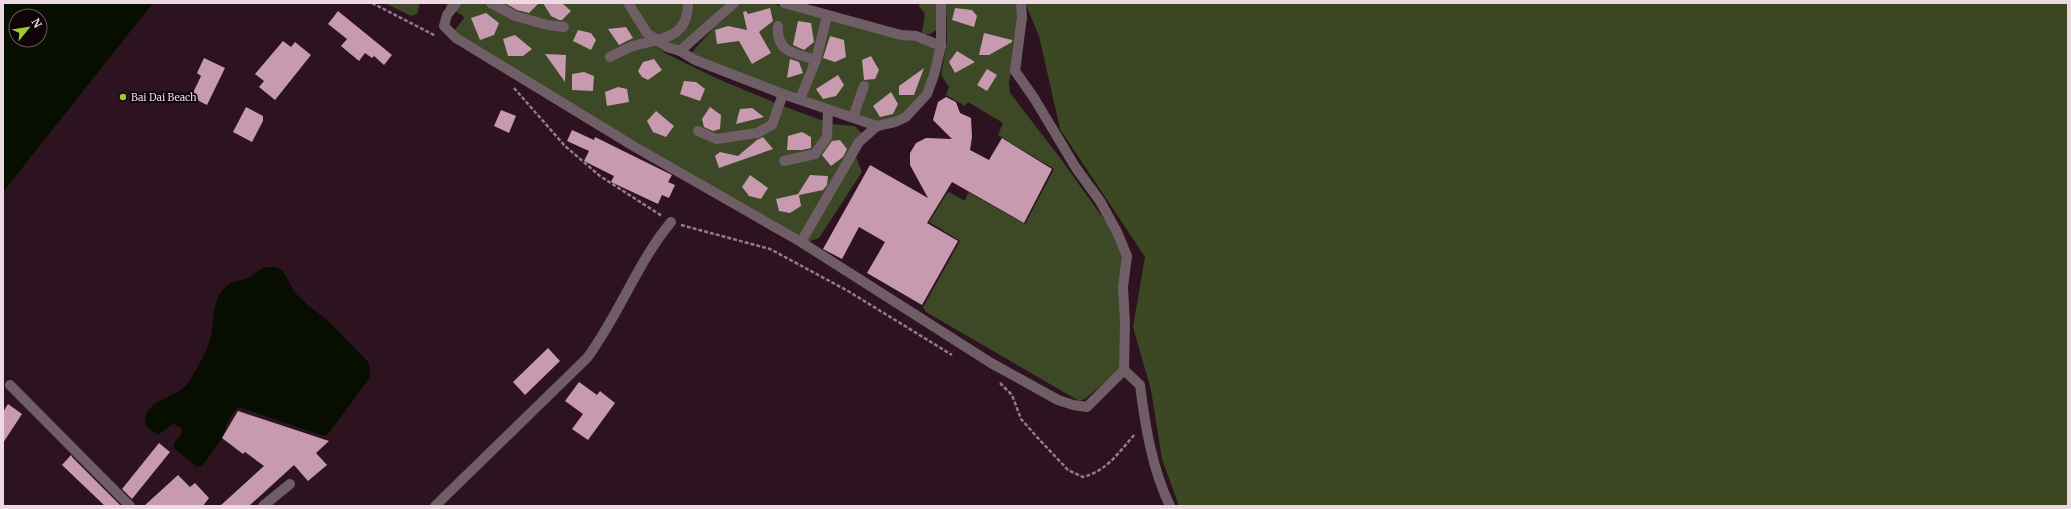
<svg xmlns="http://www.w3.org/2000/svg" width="2071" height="509" viewBox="0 0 2071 509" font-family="Merriweather,serif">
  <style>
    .green { fill: #3c4826 }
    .forest { fill: #3b4822 }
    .water { fill: #070e00; fill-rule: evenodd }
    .building { fill: #c79aaf }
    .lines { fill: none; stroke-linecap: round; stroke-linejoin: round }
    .path { stroke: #927b87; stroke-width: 2.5; stroke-dasharray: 4 2; stroke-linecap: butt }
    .minor { stroke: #705e67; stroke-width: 10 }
    .poi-dot { fill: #9eca2f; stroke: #0e0408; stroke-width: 1.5 }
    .labels { text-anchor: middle; stroke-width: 4; stroke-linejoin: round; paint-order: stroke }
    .poi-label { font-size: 10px; fill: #ecd9e2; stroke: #0e0408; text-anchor: start }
  </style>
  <rect width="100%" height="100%" fill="#2d1220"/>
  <g class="green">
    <path d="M385,3H420L417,14L411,16Z"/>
    <path d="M446,3H624L638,28L665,53L718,79L783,106L832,124L855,126L863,135L855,154L862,172L819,238L805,243L456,34L455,30L464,18L462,15L446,7Z"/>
    <path d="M630,3H726L682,47L656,39Z"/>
    <path d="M736,3H774L779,6L933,46L936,52C931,71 923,100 906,112C898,118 886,121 877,124L692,55L693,51Z"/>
    <path d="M920,3H939L940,28L930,34H924L922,32L925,14L919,6Z"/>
    <path d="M946,3H1016L1019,17L1009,83L1010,93L1061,159L1113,232L1125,256L1121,369L1085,399L1079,401L926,312L923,307L960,241L929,222L947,193L949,192L965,201L968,192L1025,224L1054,169L998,135L1003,123L968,102L965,106L946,95L949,87L941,75L947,40Z"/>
  </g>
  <path class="forest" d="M1025,3H2068V506H1179L1162,459L1151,390L1133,327L1145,257L1060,129L1039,36Z"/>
  <g class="water">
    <path d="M3,3H153L3,192ZM16,16H40V40H16Z"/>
    <path d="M266,267H276L283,271L295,293L309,306L327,320L369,363L370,377L329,433L324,436L239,407L236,409L225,426L226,429L221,440L202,466L197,467L174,448V443L182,433V429L174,423L158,435C152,431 144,427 145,419C148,398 178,398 188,383C197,369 207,352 211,336C215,317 211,295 231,283C235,281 241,281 245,279C253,276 258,270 266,267Z"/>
  </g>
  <g class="building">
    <path d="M505,3H539L529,13L517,10Z"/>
    <path d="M543,3H562L571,11L562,20H559L551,16Z"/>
    <path d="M770,8L773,21L759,32L771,53L752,64L739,41L717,44L715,30L728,26L747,30L743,12L746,11L748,14Z"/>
    <path d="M955,8L972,10L977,16L974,27L952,20Z"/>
    <path d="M338,11L392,55L384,65L374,56L372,58L365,53L359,61L341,46L347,39L328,24Z"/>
    <path d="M486,13L499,23L494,35L480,40L471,18Z"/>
    <path d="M798,21L811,23L814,42L804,50L793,45Z"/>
    <path d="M626,27L633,38L619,45L608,29Z"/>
    <path d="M578,30L591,33L596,40L591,50L573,41Z"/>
    <path d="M984,33L1012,40V42L989,55H979Z"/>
    <path d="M515,35L532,49L523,56H508L503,39Z"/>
    <path d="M830,36L844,40L846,57L835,62L823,58Z"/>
    <path d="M283,41L291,47L295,42L311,55L275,100L259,87L264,81L255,74Z"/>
    <path d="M957,51L975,62L955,73L949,62Z"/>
    <path d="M545,54L566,55L565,82Z"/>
    <path d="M871,56L879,70L875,79L864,80L862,60Z"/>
    <path d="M204,58L225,68L207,105L191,97L201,76L197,73Z"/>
    <path d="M654,59L662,70L648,80L642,77L638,71L643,62Z"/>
    <path d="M790,59L799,62L803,73L787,78Z"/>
    <path d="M924,68L914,95H899V86Z"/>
    <path d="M987,69L997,75L987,91L977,85Z"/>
    <path d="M584,72L594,76L593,91L572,90V74Z"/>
    <path d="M838,75L844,85L836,96L823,99L816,89Z"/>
    <path d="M684,81L696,82L705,89L700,101L680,94Z"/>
    <path d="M618,87L627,89L629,102L607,106L605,92Z"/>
    <path d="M891,92L898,104L893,114L880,117L873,106Z"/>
    <path d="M946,97L956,102L960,113L971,118L972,137L970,150L989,160L1002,138L1052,169L1024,223L952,182L927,223L958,241L922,305L867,273L885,242L859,227L842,259L823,249L870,165L928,198L910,165V153L916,143L926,138L952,139L933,120L938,102Z"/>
    <path d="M246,107L263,116V121L252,142L233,132Z"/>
    <path d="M710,107L721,115L720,129L713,131L704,127L702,119Z"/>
    <path d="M752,108L764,117L736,124L740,109Z"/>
    <path d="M501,110L516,116L509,133L494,126Z"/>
    <path d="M656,111L674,126L666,137L653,132L647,121Z"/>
    <path d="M572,130L594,140L595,137L672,175L668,182L675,185L669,198L662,195L658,204L611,182L614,176L584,161L589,151L567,141Z"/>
    <path d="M802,132L811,137V148L802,150H787L788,136Z"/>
    <path d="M763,137L773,149L719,168L715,156L720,152L738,156L757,140Z"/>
    <path d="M840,140L847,149L843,157L831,166L822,155L832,141Z"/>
    <path d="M750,175L768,188L761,199L749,196L742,187Z"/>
    <path d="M810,175L828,176L827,185L823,190L799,195L801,206L790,213L779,211L776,199L798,194Z"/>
    <path d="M548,348L560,361L525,395L513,382Z"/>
    <path d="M579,382L597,395L600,391L615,403L588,440L572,429L583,414L565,401Z"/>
    <path d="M8,404L22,414L3,443V412Z"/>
    <path d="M238,411L329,441L316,453L327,465L308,481L294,465L249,506H220L264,466L245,452L243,454L222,438Z"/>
    <path d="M159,443L170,452L132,499L122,489Z"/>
    <path d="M71,455L73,458L121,506H105L62,465Z"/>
    <path d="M178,475L190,487L195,483L209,498L203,506H144Z"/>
  </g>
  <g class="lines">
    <g class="path">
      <path d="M372,3L436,36"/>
      <path d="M514,88L565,146L600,176L662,216"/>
      <path d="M681,225L770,249L848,291L952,355"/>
      <path d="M1000,383L1012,395L1021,419L1036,436L1068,470L1083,477C1107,471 1119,452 1135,434"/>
    </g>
    <g class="minor">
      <path d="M456,3L447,15L444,26L456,38L635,147L801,242L991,363L1058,400L1073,405L1087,407L1124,370"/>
      <path d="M491,3L515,16L548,25L564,27"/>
      <path d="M628,3L647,33L667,47L680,51L695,60L783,94L877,126L895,122L906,117L927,94L934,75L941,46V3"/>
      <path d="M784,3L901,35L916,36L941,46"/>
      <path d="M1021,3L1022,17L1015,71L1034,98L1076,168L1100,201L1117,232L1127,256L1123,287L1125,323L1124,370L1140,385C1145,425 1152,469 1170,506"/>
      <path d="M778,26C776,53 795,53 816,60"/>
      <path d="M680,51L734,3"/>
      <path d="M610,57C618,53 625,49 633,46C660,38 688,40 688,3"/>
      <path d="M800,99L816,60L827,16"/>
      <path d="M853,117L864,86"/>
      <path d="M698,131L716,139L757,133L772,125L783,94"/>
      <path d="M784,161L815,154L827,137L828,111"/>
      <path d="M801,242L859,142L877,126"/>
      <path d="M10,385L130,506"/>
      <path d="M263,506L290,484"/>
      <path d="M435,506L587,358C619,315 637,263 671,222"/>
    </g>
  </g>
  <circle class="poi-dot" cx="123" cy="97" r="4"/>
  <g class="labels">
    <g class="poi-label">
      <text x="131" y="101">Bai Dai Beach</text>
    </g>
  </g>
  <rect width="2071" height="509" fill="none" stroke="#ecd9e2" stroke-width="8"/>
  <g transform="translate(28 28) rotate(60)"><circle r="19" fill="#0e0408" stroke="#67595f"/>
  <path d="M0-3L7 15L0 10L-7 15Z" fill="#9eca2f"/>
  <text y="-6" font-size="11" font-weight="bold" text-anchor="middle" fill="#ecd9e2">N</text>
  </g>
</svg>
